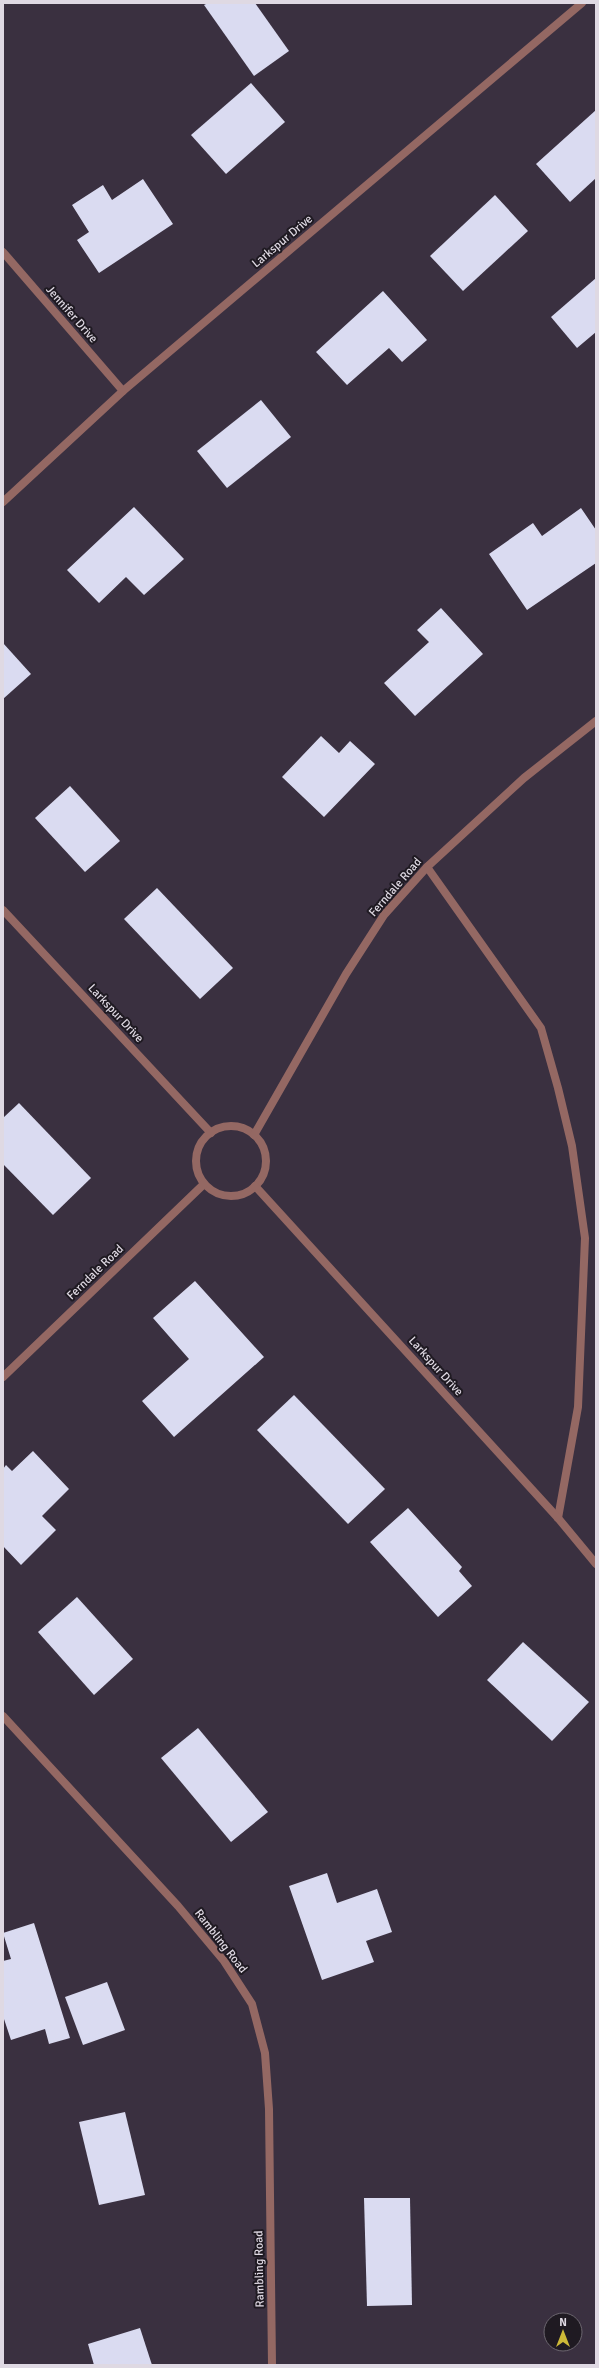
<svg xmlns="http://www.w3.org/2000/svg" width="599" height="2368" viewBox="0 0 599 2368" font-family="Signika,sans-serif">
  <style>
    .building { fill: #dadbf1 }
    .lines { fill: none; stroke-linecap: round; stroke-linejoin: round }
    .minor { stroke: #946863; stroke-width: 8 }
    .labels { text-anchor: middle; stroke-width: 4; stroke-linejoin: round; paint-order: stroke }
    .street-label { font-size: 12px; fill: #dfd9e3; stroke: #1f1a22 }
  </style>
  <rect width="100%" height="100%" fill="#3a3040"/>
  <g class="building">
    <path d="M208,3H255L289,51L254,76L204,5Z"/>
    <path d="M251,83L285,122L226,174L191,135Z"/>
    <path d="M596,110V178L570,202L536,164Z"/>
    <path d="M143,179L173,224L99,273L77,240L89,232L72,205L103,185L112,200Z"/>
    <path d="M495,195L528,231L463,291L430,256Z"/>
    <path d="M596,278V332L577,348L551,317Z"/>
    <path d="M383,291L427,340L402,362L389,348L347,385L316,352Z"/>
    <path d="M261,400L291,437L227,488L197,451Z"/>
    <path d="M134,507L184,559L144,595L126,577L99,603L67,570Z"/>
    <path d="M581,508L596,530V563L527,610L489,554L533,523L542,536Z"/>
    <path d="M441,608L483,654L415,716L384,683L429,642L417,630Z"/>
    <path d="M3,643L31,674L3,699Z"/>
    <path d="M321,736L339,753L350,741L375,764L324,817L282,777Z"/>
    <path d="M70,786L120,841L85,872L35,818Z"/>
    <path d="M157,888L233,968L200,999L124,919Z"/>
    <path d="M19,1103L91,1178L53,1215L3,1164V1118Z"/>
    <path d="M195,1281L264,1357L174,1437L142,1401L189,1359L153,1318Z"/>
    <path d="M294,1395L385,1489L348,1524L257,1430Z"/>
    <path d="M33,1451L69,1489L42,1516L56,1530L21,1565L3,1546V1469L6,1465L12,1471Z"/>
    <path d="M408,1508L462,1567L459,1571L472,1586L438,1617L370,1542Z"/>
    <path d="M77,1597L133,1659L94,1695L38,1632Z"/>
    <path d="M523,1642L589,1702L552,1741L487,1680Z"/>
    <path d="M198,1728L268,1812L231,1842L161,1758Z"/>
    <path d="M327,1873L337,1903L377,1889L392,1932L366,1941L374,1962L322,1980L289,1886Z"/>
    <path d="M34,1923L70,2038L49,2044L45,2029L11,2040L3,2016V1961L11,1959L3,1933Z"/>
    <path d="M107,1982L125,2030L83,2045L65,1997Z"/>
    <path d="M125,2112L145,2195L99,2205L79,2122Z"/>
    <path d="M364,2198H410L412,2305L367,2306Z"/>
    <path d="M140,2328L152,2365H94L88,2344Z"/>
  </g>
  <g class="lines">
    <g class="minor">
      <path d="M3,252L123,391"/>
      <path d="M3,502L123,391L582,3"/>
      <path d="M427,867L541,1028L558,1088L572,1146L585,1238L578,1407L558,1518"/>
      <path d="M3,910L211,1133"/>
      <circle cx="231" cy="1161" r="35"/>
      <path d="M254,1135L346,974L384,915L427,867L524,778L596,721"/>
      <path d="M255,1186L558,1518L596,1564"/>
      <path d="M3,1377L204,1184"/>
      <path d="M3,1716L178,1906L224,1961L252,2004L265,2053L269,2109L272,2365"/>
    </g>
  </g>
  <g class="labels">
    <g class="street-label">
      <text transform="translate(282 241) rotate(-40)" y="4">Larkspur Drive</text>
      <text transform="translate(72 314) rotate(49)" y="4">Jennifer Drive</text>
      <text transform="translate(395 887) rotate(-49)" y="4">Ferndale Road</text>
      <text transform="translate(116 1013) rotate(47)" y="4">Larkspur Drive</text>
      <text transform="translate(95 1272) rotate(-44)" y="4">Ferndale Road</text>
      <text transform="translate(436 1366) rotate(48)" y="4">Larkspur Drive</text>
      <text transform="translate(221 1941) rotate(52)" y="4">Rambling Road</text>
      <text transform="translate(259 2269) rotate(-91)" y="4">Rambling Road</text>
    </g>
  </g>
  <rect width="599" height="2368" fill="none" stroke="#dfd9e3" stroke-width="8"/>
  <g transform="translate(563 2332)"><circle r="19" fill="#1f1a22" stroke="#6c666f"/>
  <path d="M0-3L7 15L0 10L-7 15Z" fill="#cdb938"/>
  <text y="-6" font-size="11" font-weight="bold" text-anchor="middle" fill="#dfd9e3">N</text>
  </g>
</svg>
